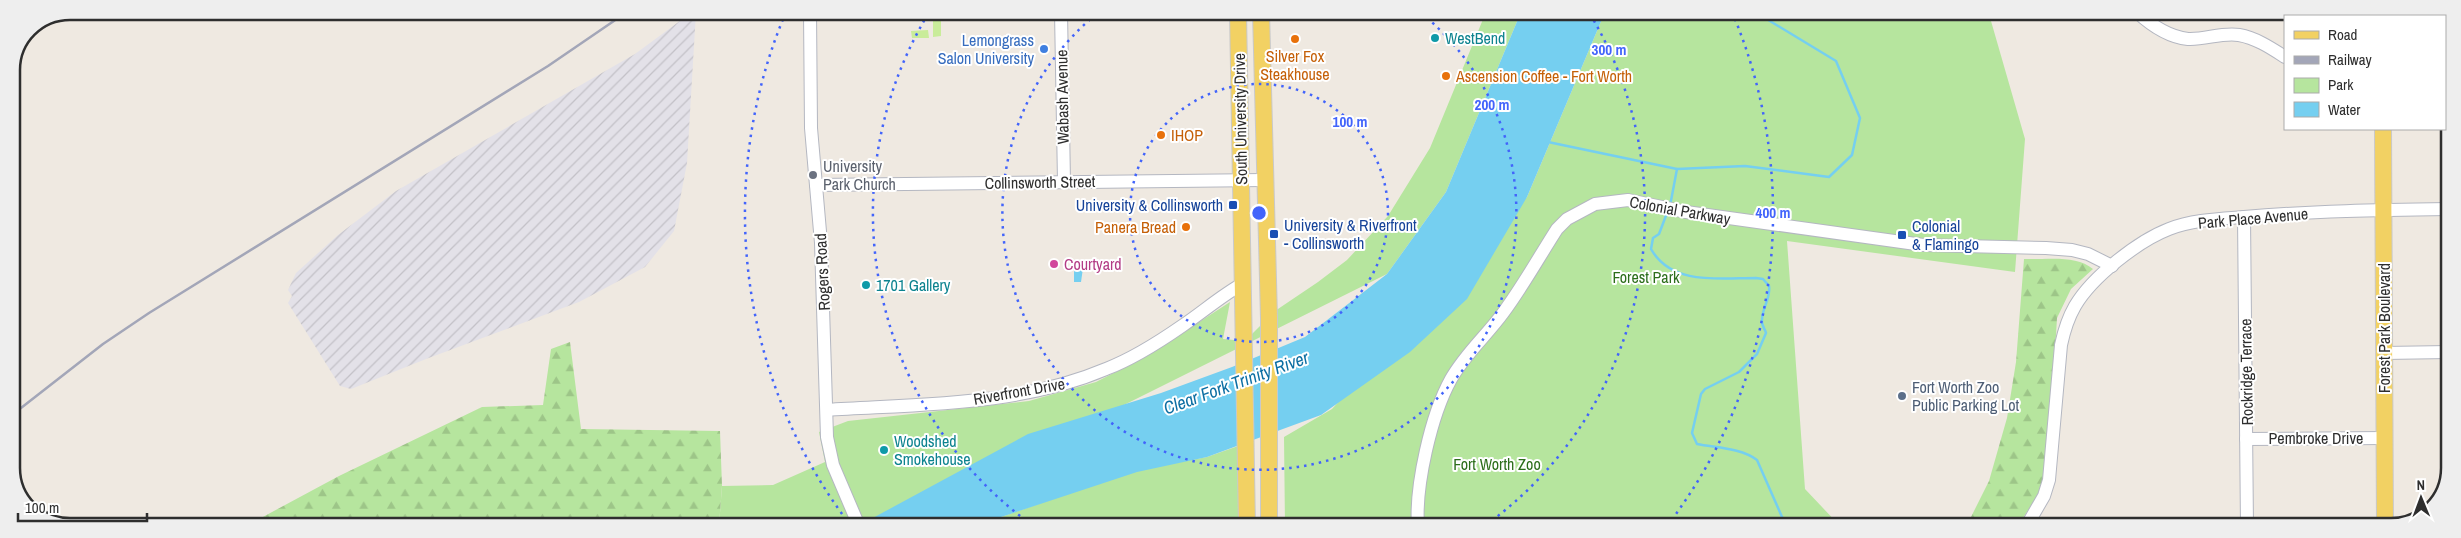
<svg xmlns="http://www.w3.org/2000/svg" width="2461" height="538" viewBox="0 0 2461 538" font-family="'Archivo Narrow',sans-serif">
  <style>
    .industrial { fill: url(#industrial-furrows) }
    .green { fill: #b6e59e }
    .forest { fill: url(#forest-firs) }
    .pitch { fill: #c9ec9a }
    .water { fill: #75cff0 }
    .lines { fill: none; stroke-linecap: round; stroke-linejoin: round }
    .stream { stroke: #75cff0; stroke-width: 2.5 }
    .minor-casing { stroke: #b4b7c1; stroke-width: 14 }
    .major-casing { stroke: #c9c9c9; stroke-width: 18 }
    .minor { stroke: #fff; stroke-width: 12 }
    .major { stroke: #f2d163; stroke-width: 16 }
    .rail { stroke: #a3a6b8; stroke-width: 2.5 }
    .ring { fill: none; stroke: #4264fb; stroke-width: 2.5; stroke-dasharray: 2.5 5 }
    .culture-dot { fill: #0f9aa8; stroke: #fff; stroke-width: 2 }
    .food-dot { fill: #e8710a; stroke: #fff; stroke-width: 2 }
    .shop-dot { fill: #3f7fe0; stroke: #fff; stroke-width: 2 }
    .worship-dot { fill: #6b7280; stroke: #fff; stroke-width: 2 }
    .transit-dot { fill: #1a4fb4; stroke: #fff; stroke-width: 2 }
    .hotel-dot { fill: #d1479c; stroke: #fff; stroke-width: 2 }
    .service-dot { fill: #5c6f8a; stroke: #fff; stroke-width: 2 }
    .labels { text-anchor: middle; stroke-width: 4; stroke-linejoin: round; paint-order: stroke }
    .culture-label { font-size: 16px; fill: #0d838f; stroke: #fff; text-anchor: start }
    .shop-label { font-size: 16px; fill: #366cbe; stroke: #fff; text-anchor: end }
    .food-label { font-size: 16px; fill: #c56008; stroke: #fff; text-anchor: start }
    .street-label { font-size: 16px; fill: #2e2e2e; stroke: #fff }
    .worship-label { font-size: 16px; fill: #5b616d; stroke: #fff; text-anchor: start }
    .transit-label { font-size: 16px; fill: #164399; stroke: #fff; text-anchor: start }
    .hotel-label { font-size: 16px; fill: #b23c85; stroke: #fff; text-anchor: start }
    .park-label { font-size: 16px; fill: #2c6e1b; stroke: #fff }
    .service-label { font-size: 16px; fill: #4e5e75; stroke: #fff; text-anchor: start }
    .water-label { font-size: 18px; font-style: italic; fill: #0d6fa3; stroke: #fff }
    .rim { fill: none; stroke: #2e2e2e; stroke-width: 2.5 }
    .centre { fill: #4264fb; stroke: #fff; stroke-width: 2.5 }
    .ring-label { font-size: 15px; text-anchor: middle; font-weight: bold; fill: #4264fb; stroke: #fff; stroke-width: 4; stroke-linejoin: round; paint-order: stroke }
  </style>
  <defs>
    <pattern id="industrial-furrows" width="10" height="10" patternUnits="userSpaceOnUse" patternTransform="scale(1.25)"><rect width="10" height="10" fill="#e3e1e8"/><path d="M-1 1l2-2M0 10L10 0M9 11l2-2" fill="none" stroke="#c3c1c7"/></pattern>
    <pattern id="forest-firs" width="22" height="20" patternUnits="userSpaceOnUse" patternTransform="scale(1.25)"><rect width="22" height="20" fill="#b6e59e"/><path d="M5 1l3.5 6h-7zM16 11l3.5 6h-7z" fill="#9dc588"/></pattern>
  </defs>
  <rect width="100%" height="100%" fill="#efe9e1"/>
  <path class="industrial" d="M692,12H696L687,163L674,231L645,267L579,302L426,359L351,389L340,386L288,303L292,296L288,290L296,273L338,235L396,191L635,54Z"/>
  <g class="green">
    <path d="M1486,12H1521L1446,192L1387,274L881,526H719L722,486L773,485L825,462L819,432L848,421L1029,401L1096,382L1147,356L1230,302L1223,339L1245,341L1275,311L1318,282L1347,260L1388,216L1430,148Z"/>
    <path d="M1605,12H1984L1991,21L2025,139L2015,272L1787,241L1805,489L1840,526H1285L1284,437L1332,409L1527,197Z"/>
    <path d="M1241,445L1239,526H985L1001,517L1136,470L1207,457Z"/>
  </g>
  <g class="forest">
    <path d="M2024,259C2045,260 2076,254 2093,269L2071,289L2057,318L2049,451L2042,489L2017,527H1966L1989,481L2007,418L2016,362Z"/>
    <path d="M570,342L581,429L720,431L722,486L719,526H246L339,476L482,407L543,405L551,349Z"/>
  </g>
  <g class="pitch">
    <path d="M933,19H941V36L933,37Z"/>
    <path d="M928,30L929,38H912L911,31Z"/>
  </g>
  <g class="water">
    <path d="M1521,12H1605L1527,197L1467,299L1410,352L1321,415L1207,457L1137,472L1001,517L982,526H858L1028,434L1161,393L1232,367L1305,337L1387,274L1446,192Z"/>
    <path d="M1074,268H1083L1081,282H1074Z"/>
  </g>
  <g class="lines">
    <g class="stream">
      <path d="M1548,142L1677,169L1670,206"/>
      <path d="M1677,169L1745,166L1829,177L1852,155L1860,118L1836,61L1755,12"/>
      <path d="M1667,213L1659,234L1653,238L1651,249C1672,286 1720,278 1756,278L1763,279L1769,286C1771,299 1761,309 1762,322C1762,326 1765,329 1766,333L1757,354L1739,372L1705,389L1701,394L1692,433L1697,444C1717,448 1741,448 1757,460L1786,526"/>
    </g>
    <defs>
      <g id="minor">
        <path d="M810,12L811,128L821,243L827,437L833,465L859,526"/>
        <path d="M1061,12L1064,182"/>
        <path d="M2137,12C2151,25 2169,37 2188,39C2205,40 2222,32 2239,35C2256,38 2271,48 2285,57"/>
        <path d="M2445,62H2449"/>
        <path d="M816,185L1264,180"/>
        <path d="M2244,217L2247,527"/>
        <path d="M2384,353L2449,352"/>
        <path d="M827,410C920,404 1019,406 1106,369C1132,359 1159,342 1182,326C1203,312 1222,295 1244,283"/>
        <path d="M2246,439L2385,438"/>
        <path d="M1418,526C1415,486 1431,415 1451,379C1465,354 1487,335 1503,313C1523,286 1539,257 1557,229L1567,219L1595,204L1628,200L1686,212L1923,245L2046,248L2072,250L2088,254L2112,266"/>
        <path d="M2026,527L2044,496L2049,480L2061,345C2064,331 2068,318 2075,306C2092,277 2138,241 2169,229C2192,220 2218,219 2244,217C2312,211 2380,210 2449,209"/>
      </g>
      <g id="major">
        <path d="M1238,12L1247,526"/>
        <path d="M1261,12L1269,318V526"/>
        <path d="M2384,16V12"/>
        <path d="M2383,129L2385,527"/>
      </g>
    </defs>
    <use href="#minor" class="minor-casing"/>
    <use href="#major" class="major-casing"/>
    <use href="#minor" class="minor"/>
    <use href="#major" class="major"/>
    <path class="rail" d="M12,415L103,344L149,313L548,66L627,12"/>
  </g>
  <g class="ring">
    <circle cx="1259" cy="213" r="129"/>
    <path d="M1421 13A257 257 0 1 1 1099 12"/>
    <path d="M1032 525A386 386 0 0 1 928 14M1590 14A386 386 0 0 1 1486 525"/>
    <path d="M851 526A514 514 0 0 1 786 12M1732 12A514 514 0 0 1 1667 526"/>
  </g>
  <g class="culture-dot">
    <circle cx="1435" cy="38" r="5"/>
    <circle cx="866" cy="285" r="5"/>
    <circle cx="884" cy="450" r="5"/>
  </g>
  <g class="food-dot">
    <circle cx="1295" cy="39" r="5"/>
    <circle cx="1446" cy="76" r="5"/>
    <circle cx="1161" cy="135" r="5"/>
    <circle cx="1186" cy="227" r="5"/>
  </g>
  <circle class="shop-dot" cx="1044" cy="49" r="5"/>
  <circle class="worship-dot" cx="813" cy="175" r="5"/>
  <g class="transit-dot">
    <rect x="1228" y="200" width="10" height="10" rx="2.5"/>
    <rect x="1269" y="229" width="10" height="10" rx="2.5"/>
    <rect x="1897" y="230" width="10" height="10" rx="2.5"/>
  </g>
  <circle class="hotel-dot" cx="1054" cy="264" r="5"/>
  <circle class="service-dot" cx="1902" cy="396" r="5"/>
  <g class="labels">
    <g class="culture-label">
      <text x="1445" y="44">WestBend</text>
      <text x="876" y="291">1701 Gallery</text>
      <text x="894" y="447">Woodshed<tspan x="894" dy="18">Smokehouse</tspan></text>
    </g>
    <g class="shop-label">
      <text x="1034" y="46">Lemongrass<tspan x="1034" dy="18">Salon University</tspan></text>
    </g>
    <g class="food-label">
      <text x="1295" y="62" text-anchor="middle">Silver Fox<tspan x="1295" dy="18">Steakhouse</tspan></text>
      <text x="1456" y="82">Ascension Coffee - Fort Worth</text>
      <text x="1171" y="141">IHOP</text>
      <text x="1176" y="233" text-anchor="end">Panera Bread</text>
    </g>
    <g class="street-label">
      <text transform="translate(1062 97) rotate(-91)" y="6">Wabash Avenue</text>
      <text transform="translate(1240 119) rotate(-91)" y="6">South University Drive</text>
      <text transform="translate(1040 182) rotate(-1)" y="6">Collinsworth Street</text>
      <text transform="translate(1680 210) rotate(10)" y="6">Colonial Parkway</text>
      <text transform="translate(2253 218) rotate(-5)" y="6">Park Place Avenue</text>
      <text transform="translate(822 272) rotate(-93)" y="6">Rogers Road</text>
      <text transform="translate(2384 328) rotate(-90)" y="6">Forest Park Boulevard</text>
      <text transform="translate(2246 372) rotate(-91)" y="6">Rockridge Terrace</text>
      <text transform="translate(1019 391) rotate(-10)" y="6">Riverfront Drive</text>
      <text x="2316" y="444">Pembroke Drive</text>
    </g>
    <g class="worship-label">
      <text x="823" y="172">University<tspan x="823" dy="18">Park Church</tspan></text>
    </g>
    <g class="transit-label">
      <text x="1223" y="211" text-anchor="end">University &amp; Collinsworth</text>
      <text x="1284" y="231">University &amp; Riverfront<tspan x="1284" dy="18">- Collinsworth</tspan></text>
      <text x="1912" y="232">Colonial<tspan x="1912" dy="18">&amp; Flamingo</tspan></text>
    </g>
    <g class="hotel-label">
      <text x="1064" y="270">Courtyard</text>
    </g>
    <g class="park-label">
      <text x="1646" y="283">Forest Park</text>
      <text x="1497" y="470">Fort Worth Zoo</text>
    </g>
    <g class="service-label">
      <text x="1912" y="393">Fort Worth Zoo<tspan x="1912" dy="18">Public Parking Lot</tspan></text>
    </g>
    <g class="water-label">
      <text transform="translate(1236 383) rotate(-20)" y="6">Clear Fork Trinity River</text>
    </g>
  </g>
  <path d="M0 0H2461V538H0ZM70 20H2391A50 50 0 0 1 2441 70V468A50 50 0 0 1 2391 518H70A50 50 0 0 1 20 468V70A50 50 0 0 1 70 20Z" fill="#eee" fill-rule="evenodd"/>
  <path class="rim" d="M70 20H2391A50 50 0 0 1 2441 70V468A50 50 0 0 1 2391 518H70A50 50 0 0 1 20 468V70A50 50 0 0 1 70 20Z"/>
  <circle cx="1259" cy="213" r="8" class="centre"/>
  <g class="ring-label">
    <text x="1609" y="55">300 m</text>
    <text x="1492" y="110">200 m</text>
    <text x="1350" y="127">100 m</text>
    <text x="1773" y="218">400 m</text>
  </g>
  <rect x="2284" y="15" width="162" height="115" fill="#ffffff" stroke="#ababab"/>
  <rect x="2294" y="31" width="25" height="8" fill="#f2d163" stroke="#ababab"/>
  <text x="2328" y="40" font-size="15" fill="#2e2e2e">Road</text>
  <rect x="2294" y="56" width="25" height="8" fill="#a3a6b8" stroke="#ababab"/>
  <text x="2328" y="65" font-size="15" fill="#2e2e2e">Railway</text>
  <rect x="2294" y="78" width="25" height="15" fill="#b6e59e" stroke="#ababab"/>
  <text x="2328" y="90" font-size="15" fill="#2e2e2e">Park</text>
  <rect x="2294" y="102" width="25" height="15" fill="#75cff0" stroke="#ababab"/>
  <text x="2328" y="115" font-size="15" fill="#2e2e2e">Water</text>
  <g transform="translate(2421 498) rotate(359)" stroke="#ffffff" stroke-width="4" paint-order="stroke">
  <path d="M0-4L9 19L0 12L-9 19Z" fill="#2e2e2e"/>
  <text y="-8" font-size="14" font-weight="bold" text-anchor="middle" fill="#2e2e2e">N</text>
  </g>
  <path d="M18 513v8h129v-8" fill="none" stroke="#2e2e2e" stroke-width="2.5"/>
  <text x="25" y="513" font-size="15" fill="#2e2e2e" stroke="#ffffff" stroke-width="4" paint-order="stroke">100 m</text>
</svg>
